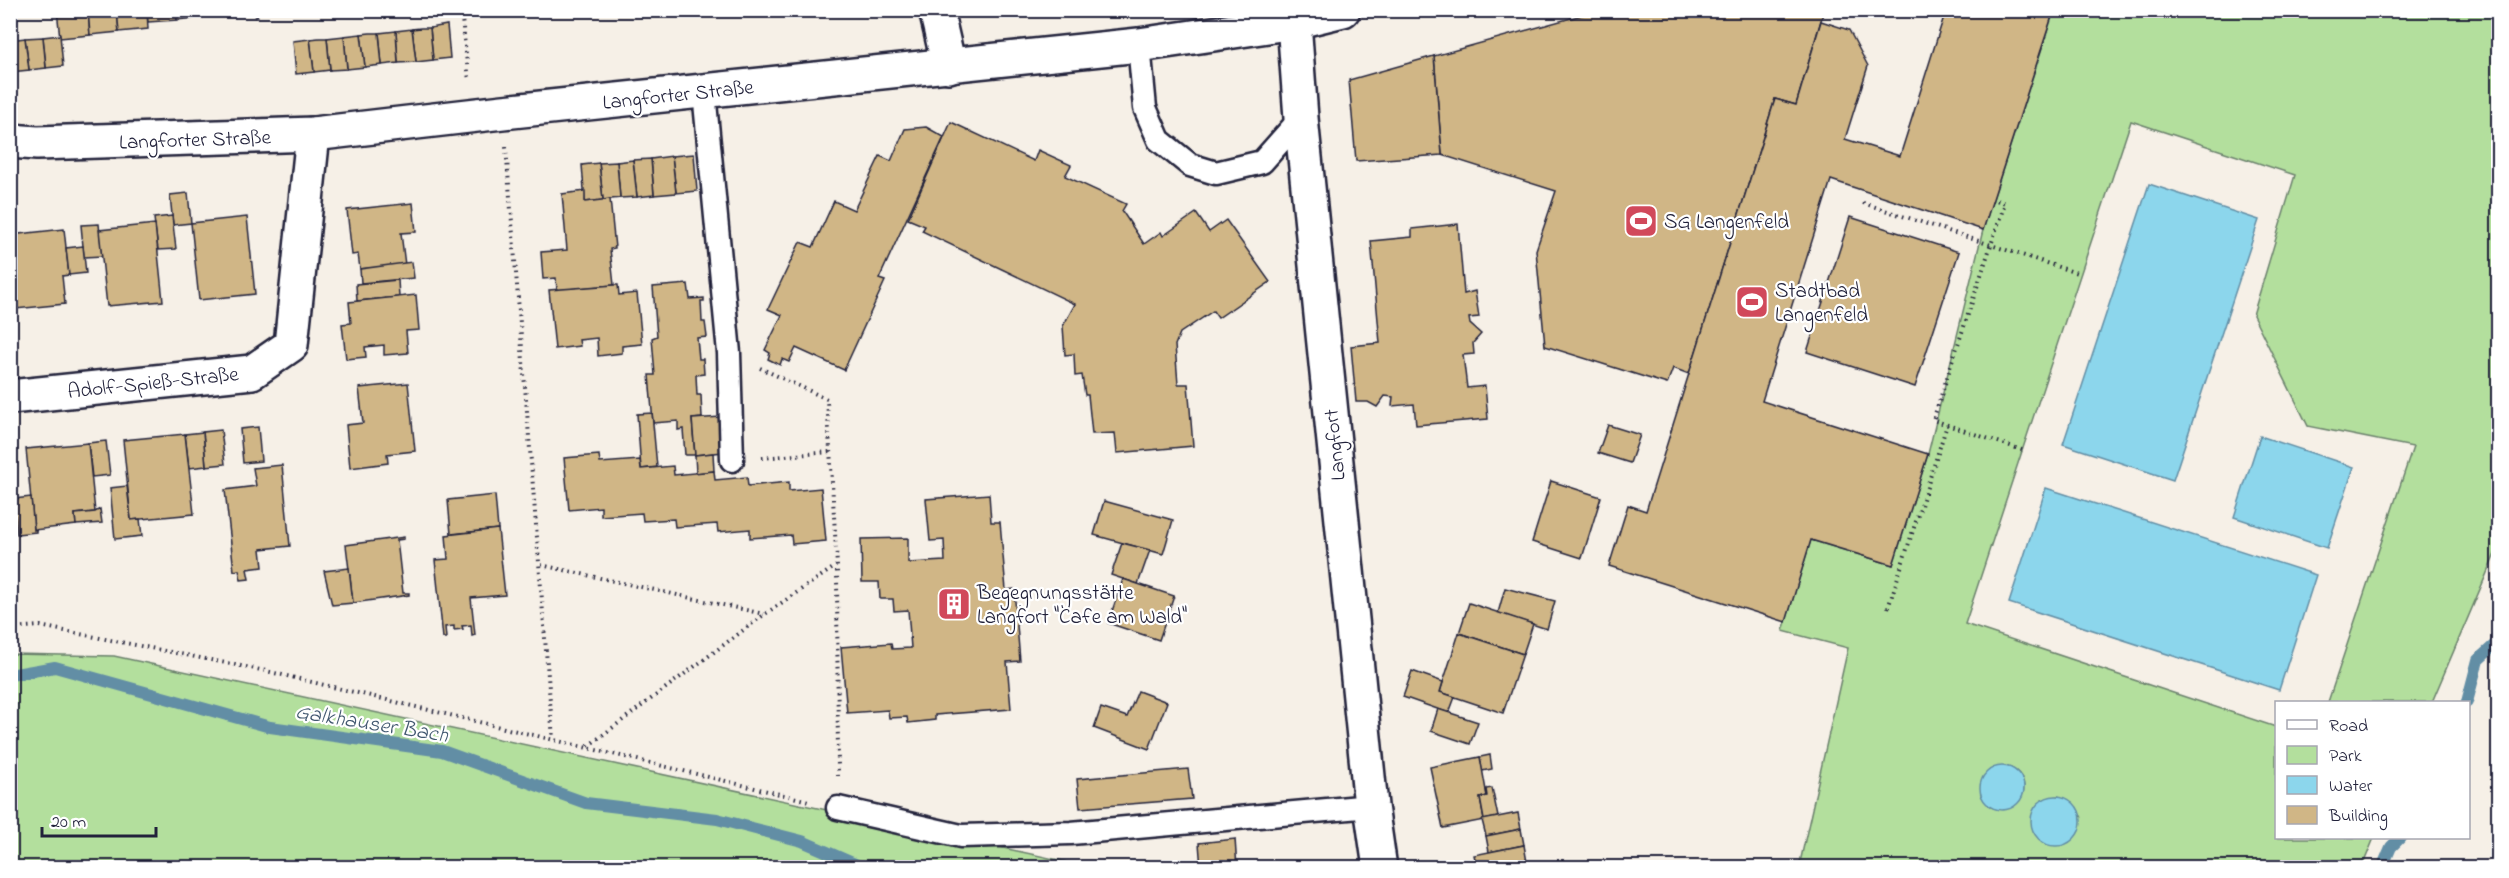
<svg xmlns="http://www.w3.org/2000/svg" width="2509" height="878" viewBox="0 0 2509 878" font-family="'Indie Flower',sans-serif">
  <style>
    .green { fill: #b3df9d; stroke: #6a806c; stroke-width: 1.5; fill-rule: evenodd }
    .water { fill: #8cd6ec; stroke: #628ea5; stroke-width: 1.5 }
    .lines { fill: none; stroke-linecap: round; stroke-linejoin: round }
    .stream { stroke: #628ea5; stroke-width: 12 }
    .building { fill: #d0b686; stroke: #22223b; stroke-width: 1.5 }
    .lane-casing { stroke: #22223b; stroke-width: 27 }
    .street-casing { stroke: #22223b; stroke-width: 38 }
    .path { stroke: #22223b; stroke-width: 4; stroke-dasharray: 1.5 4.5; stroke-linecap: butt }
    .lane { stroke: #fff; stroke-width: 22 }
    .street { stroke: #fff; stroke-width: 33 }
    .labels { text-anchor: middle; stroke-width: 4.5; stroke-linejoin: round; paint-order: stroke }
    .street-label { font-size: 21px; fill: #22223b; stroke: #fff }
    .poi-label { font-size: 21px; fill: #22223b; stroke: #fff; text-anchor: start }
    .water-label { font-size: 22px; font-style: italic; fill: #425870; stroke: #fff }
  </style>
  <rect width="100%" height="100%" fill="#f6f0e7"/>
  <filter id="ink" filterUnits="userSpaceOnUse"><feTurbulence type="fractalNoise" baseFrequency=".0167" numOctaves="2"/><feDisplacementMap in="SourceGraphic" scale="12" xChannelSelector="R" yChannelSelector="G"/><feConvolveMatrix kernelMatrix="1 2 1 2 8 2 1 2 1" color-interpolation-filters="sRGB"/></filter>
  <g filter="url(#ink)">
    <g class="green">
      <path d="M2054,11H2498V547L2432,702H2328L2413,447L2308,426L2253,315L2295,175L2131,121L1965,624L2276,727V838H2374L2362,867H1799L1848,648L1783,631L1811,540L1893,565L1928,454L1983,230ZM2005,766C2040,775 2021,819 1991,807ZM2058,796L2072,802L2081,816L2043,800Z"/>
      <path d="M11,654L114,656L1091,867L11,868Z"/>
    </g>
    <g class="water">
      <path d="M2149,184L2259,220L2173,480L2063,444Z"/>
      <path d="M2260,436L2354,467L2327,548L2234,517Z"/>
      <path d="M2046,488L2316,575L2279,690L2009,603Z"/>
      <circle cx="2002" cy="788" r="22"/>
      <circle cx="2056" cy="821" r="25"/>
    </g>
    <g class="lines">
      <g class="stream">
        <path d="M10,675L55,667L270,727L442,751L586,803L717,819L802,841L864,868"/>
        <path d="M2467,702L2478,660L2498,642"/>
        <path d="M2382,868L2391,847L2400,838"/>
      </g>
    </g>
    <g class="building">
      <path d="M57,10H88L90,35L60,38Z"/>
      <path d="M88,10H117L119,32L90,35Z"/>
      <path d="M117,10H147L148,29L119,32Z"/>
      <path d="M147,10H176L177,20L148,22Z"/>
      <path d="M176,10H206V17L177,20Z"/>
      <path d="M206,10H235L236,14L206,17Z"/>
      <path d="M1600,10H1824L1796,105L1775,99L1689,374L1673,368L1667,384L1545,346L1536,250L1556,191L1442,155L1434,56Z"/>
      <path d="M1946,10H2054L1983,230L1831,180L1762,401L1928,454L1893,565L1811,540L1786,622L1609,566L1628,505L1646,511L1775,99L1796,105L1821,21L1849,30L1868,66L1845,139L1900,156Z"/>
      <path d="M447,25L450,58L433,60L430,28Z"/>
      <path d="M421,28H430L433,60L416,62L412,29Z"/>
      <path d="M412,29L416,62L398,63L396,31Z"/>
      <path d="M396,31L398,63L382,65L379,33Z"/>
      <path d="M370,33H379L382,65L365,67L361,34Z"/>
      <path d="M361,34L365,67L347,69L344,36Z"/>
      <path d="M60,35L63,66L46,68L43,37Z"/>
      <path d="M344,36L347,69L330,70L327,38Z"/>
      <path d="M43,37L46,68L29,70L25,38Z"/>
      <path d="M25,38L29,70L11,72L10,40Z"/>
      <path d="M319,38H327L330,70L314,72L310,39Z"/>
      <path d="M310,39L314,72L296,74L293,41Z"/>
      <path d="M1434,56L1442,155L1356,161L1349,80Z"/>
      <path d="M951,122L1034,161L1038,150L1071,165L1065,176L1126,204L1122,211L1144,244L1161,232L1163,236L1196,213L1209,232L1226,220L1270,282L1218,318L1213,311L1180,333L1175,345L1178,384H1188L1193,446L1117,453L1115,433L1092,434L1088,395H1085L1082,375L1075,376L1074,354L1065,355L1063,326L1075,304L922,231L925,226L908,219Z"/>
      <path d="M926,127L944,137L879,279L885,281L844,370L796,348L789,362L782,359L780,365L768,359L770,353L765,350L782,315L768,309L800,242L813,247L834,201L854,210L880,156L891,161L905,129Z"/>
      <path d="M694,154L697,191L676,193L672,156Z"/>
      <path d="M672,156L676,193L654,195L651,159Z"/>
      <path d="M651,159L654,195L637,197L633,160Z"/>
      <path d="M633,160L637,197L620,198L617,162Z"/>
      <path d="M617,162L620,198L603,200L599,163Z"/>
      <path d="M599,163L603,200L585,202L582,165Z"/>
      <path d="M585,191V202L610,199L615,248L610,249L614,285L557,290L556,278L543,279L541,252L567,250L562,194Z"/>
      <path d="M188,193L191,223L173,225L170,195Z"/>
      <path d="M413,203L416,232L401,233L405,265L360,269L358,254L352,255L347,210Z"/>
      <path d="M172,216L176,249L158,250L154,218Z"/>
      <path d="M247,217L255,294L199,300L191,223Z"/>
      <path d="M1850,217L1959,252L1915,387L1807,352Z"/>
      <path d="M99,224L102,256L84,257L81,225Z"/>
      <path d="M155,224L163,301L107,306L99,230Z"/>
      <path d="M1458,224L1464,294L1475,291L1479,317L1469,318L1470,324L1481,334L1473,343L1474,354L1463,355L1467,388L1485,386L1488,419L1416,425L1414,404L1392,406L1393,397L1385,396L1377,407L1368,402H1356L1351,346L1380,343L1371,241L1412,237V229Z"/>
      <path d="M64,229L69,275L62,276L65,304L15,309L10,266V235Z"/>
      <path d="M83,246L86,273L69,275L66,248Z"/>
      <path d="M412,262L414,278L361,283L360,269Z"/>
      <path d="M398,280L399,297L357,301L356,284Z"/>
      <path d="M688,284L690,299L704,298V301H701L702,322H705L707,337L697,338L699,359H703L704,374L696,375L697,395H701L702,418L692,419L695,455H685L683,429L678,430V421L653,423L649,375H655L652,338L657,336L653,287Z"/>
      <path d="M614,285H618L619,295L637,293L642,344L622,346V353L598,356L597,338L579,340L580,346L555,349L549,290Z"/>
      <path d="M416,295L419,330L406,331L408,353L384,355V345L365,347L366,357L346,359L342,324L351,323L349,302Z"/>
      <path d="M408,383L415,451L387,454L388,463L350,468L346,425L363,423L359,388Z"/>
      <path d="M652,413L657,467L641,469L637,414Z"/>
      <path d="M721,417L723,452L695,455L692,419Z"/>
      <path d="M1608,425L1640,435L1630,463L1598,453Z"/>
      <path d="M258,427L261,461L243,463L240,429Z"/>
      <path d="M221,430L225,464L206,466L203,432Z"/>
      <path d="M203,432L206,466L189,468L185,434Z"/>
      <path d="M185,434L194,514L131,520L123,440Z"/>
      <path d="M106,441L110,475L92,477L88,443Z"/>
      <path d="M88,443L95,512L75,514L76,525L34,530L26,449Z"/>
      <path d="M713,453L714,471L696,473L695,455Z"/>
      <path d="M599,455L600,463L640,460L641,469L673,466L674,475L714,471L715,480L747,477L748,486L789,482V491L821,488L826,541L792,544L791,535L750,538V529L718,532L717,524L675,527L674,519L643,521L642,513L601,516V507L569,510L564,458Z"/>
      <path d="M282,465L290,546L261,549L263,567L247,569L249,579L241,580L239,570L234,571L225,490L256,486L253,468Z"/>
      <path d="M1551,481L1601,497L1582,558L1532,542Z"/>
      <path d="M127,486L131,520L140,519L142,536L115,539L110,488Z"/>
      <path d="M989,494L991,522H1000L1006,590L1014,589L1020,661L1007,662L1011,709L935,715V720L908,723L907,717L889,718L888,710L847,713L841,647L891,643L892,649L911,648L908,610L894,611L893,599H880L879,582H862L861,539L908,538V563L945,561L944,540L930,541L926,499Z"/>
      <path d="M495,495L498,529L451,534L448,500Z"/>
      <path d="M10,496H13L16,520H10Z"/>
      <path d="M31,497L34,530L36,529V532L17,534L14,499Z"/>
      <path d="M1104,501L1173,520L1163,554L1094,535Z"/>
      <path d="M100,509L102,523L76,525L75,514L95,512Z"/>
      <path d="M498,529L505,595L471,598L475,635L472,636L471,625L462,626L463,629L454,630V626L445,627L446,638H443L435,560L448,559L446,535Z"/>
      <path d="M404,537V539L397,540L403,593H409V595L353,603L346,545Z"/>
      <path d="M1122,543L1150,550L1138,584L1111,575Z"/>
      <path d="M349,568L353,603L332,605L324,571Z"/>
      <path d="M1123,579L1174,596L1159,640L1108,623Z"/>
      <path d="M1505,588L1555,601L1547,629L1498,613Z"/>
      <path d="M1469,603L1533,624L1523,654L1459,633Z"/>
      <path d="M1459,633L1523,654L1503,713L1440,692Z"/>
      <path d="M1412,671L1443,682L1440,692L1455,697L1449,713L1403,697Z"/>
      <path d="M1138,691L1167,702L1149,749L1094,728L1101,708L1127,717Z"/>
      <path d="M1438,709L1478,722L1470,744L1431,731Z"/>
      <path d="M1490,755L1492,769L1482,771L1480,757Z"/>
      <path d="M1480,757L1487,796L1480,798L1484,820L1443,828L1430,767Z"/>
      <path d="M1188,769L1192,799L1080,808L1077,779Z"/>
      <path d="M1492,788L1498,817L1484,820L1480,798L1487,796L1486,789Z"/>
      <path d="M1518,813L1521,829L1486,836L1482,820Z"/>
      <path d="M1521,829L1524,845L1489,852L1486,836Z"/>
      <path d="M1235,839L1237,868H1201L1199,843Z"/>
      <path d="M1524,845L1528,868H1469L1477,866L1474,855Z"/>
    </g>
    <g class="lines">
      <defs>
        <g id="lane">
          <path d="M1139,45L1145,108L1159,140L1190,165L1216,173L1262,162L1301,118"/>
          <path d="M704,92L729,353L732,460"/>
          <path d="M838,808L961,836L1071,833L1371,806"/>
        </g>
        <g id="street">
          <path d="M936,10L949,66"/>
          <path d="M1294,22L1301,118L1371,806L1380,868"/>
          <path d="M10,141L37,143L313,134L503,112L1139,45L1294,22L1343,10"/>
          <path d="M10,397L252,372L291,345L313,134"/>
        </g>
      </defs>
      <use href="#lane" class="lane-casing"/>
      <use href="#street" class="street-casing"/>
      <g class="path">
        <path d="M256,10L257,21"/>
        <path d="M461,10L469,81"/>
        <path d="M506,147L553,739"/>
        <path d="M1863,203L1991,245L2005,203L1993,199"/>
        <path d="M760,368L827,399L837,566L838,776"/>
        <path d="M2022,450L1933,420L1991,245L2080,274"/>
        <path d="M762,458L830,452"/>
        <path d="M541,565L764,614"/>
        <path d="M1888,608L1947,425"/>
        <path d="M10,628L40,626L266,671L809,801"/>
        <path d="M588,746L765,614L836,566"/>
      </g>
      <use href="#lane" class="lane"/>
      <use href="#street" class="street"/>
    </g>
  </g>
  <defs>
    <symbol id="stadium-square" viewBox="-11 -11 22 22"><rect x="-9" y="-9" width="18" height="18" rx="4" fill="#d1495b" stroke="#fff"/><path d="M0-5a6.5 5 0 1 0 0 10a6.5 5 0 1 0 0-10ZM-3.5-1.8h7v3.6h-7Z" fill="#fff"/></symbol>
    <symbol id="building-square" viewBox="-11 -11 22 22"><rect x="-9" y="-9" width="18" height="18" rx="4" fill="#d1495b" stroke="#fff"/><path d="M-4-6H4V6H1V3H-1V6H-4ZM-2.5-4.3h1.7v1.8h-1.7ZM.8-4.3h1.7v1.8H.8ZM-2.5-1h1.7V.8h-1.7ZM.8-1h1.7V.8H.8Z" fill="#fff"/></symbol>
  </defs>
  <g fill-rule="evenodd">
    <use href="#stadium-square" x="1622" y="202" width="38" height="38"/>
    <use href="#stadium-square" x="1733" y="283" width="38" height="38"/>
    <use href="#building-square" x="935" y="585" width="38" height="38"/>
  </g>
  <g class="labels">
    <g class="street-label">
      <text transform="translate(678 94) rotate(-6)" y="7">Langforter Straße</text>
      <text transform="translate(195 139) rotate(-2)" y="7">Langforter Straße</text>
      <text transform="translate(153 382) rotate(-6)" y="7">Adolf-Spieß-Straße</text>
      <text transform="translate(1334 445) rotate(-96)" y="7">Langfort</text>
    </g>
    <g class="poi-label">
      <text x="1664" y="228">SG Langenfeld</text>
      <text x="1775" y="297">Stadtbad<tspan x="1775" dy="24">Langenfeld</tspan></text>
      <text x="977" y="599">Begegnungsstätte<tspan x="977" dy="24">Langfort "Cafe am Wald"</tspan></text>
    </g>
    <g class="water-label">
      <text transform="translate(372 722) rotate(9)" y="8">Galkhauser Bach</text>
    </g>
  </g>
  <rect width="2509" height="878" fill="none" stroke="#fff" stroke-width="36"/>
  <rect x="18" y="18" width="2473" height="842" fill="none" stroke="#22223b" stroke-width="2" filter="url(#ink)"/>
  <rect x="2275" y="701" width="195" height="138" fill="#ffffff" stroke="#a7a7b1" stroke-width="1.5"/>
  <rect x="2287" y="720" width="30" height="9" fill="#ffffff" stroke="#a7a7b1" stroke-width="1.5"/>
  <text x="2329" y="731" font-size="18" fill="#22223b">Road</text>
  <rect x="2287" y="746" width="30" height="18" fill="#b3df9d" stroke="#a7a7b1" stroke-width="1.5"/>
  <text x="2329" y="761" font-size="18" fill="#22223b">Park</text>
  <rect x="2287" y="776" width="30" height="18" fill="#8cd6ec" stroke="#a7a7b1" stroke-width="1.5"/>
  <text x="2329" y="791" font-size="18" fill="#22223b">Water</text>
  <rect x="2287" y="806" width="30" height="18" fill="#d0b686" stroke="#a7a7b1" stroke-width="1.5"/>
  <text x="2329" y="821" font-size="18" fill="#22223b">Building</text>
  <path d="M42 827v9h114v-9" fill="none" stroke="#22223b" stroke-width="3"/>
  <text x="51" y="827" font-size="18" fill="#22223b" stroke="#ffffff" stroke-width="4.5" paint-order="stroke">20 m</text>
</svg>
